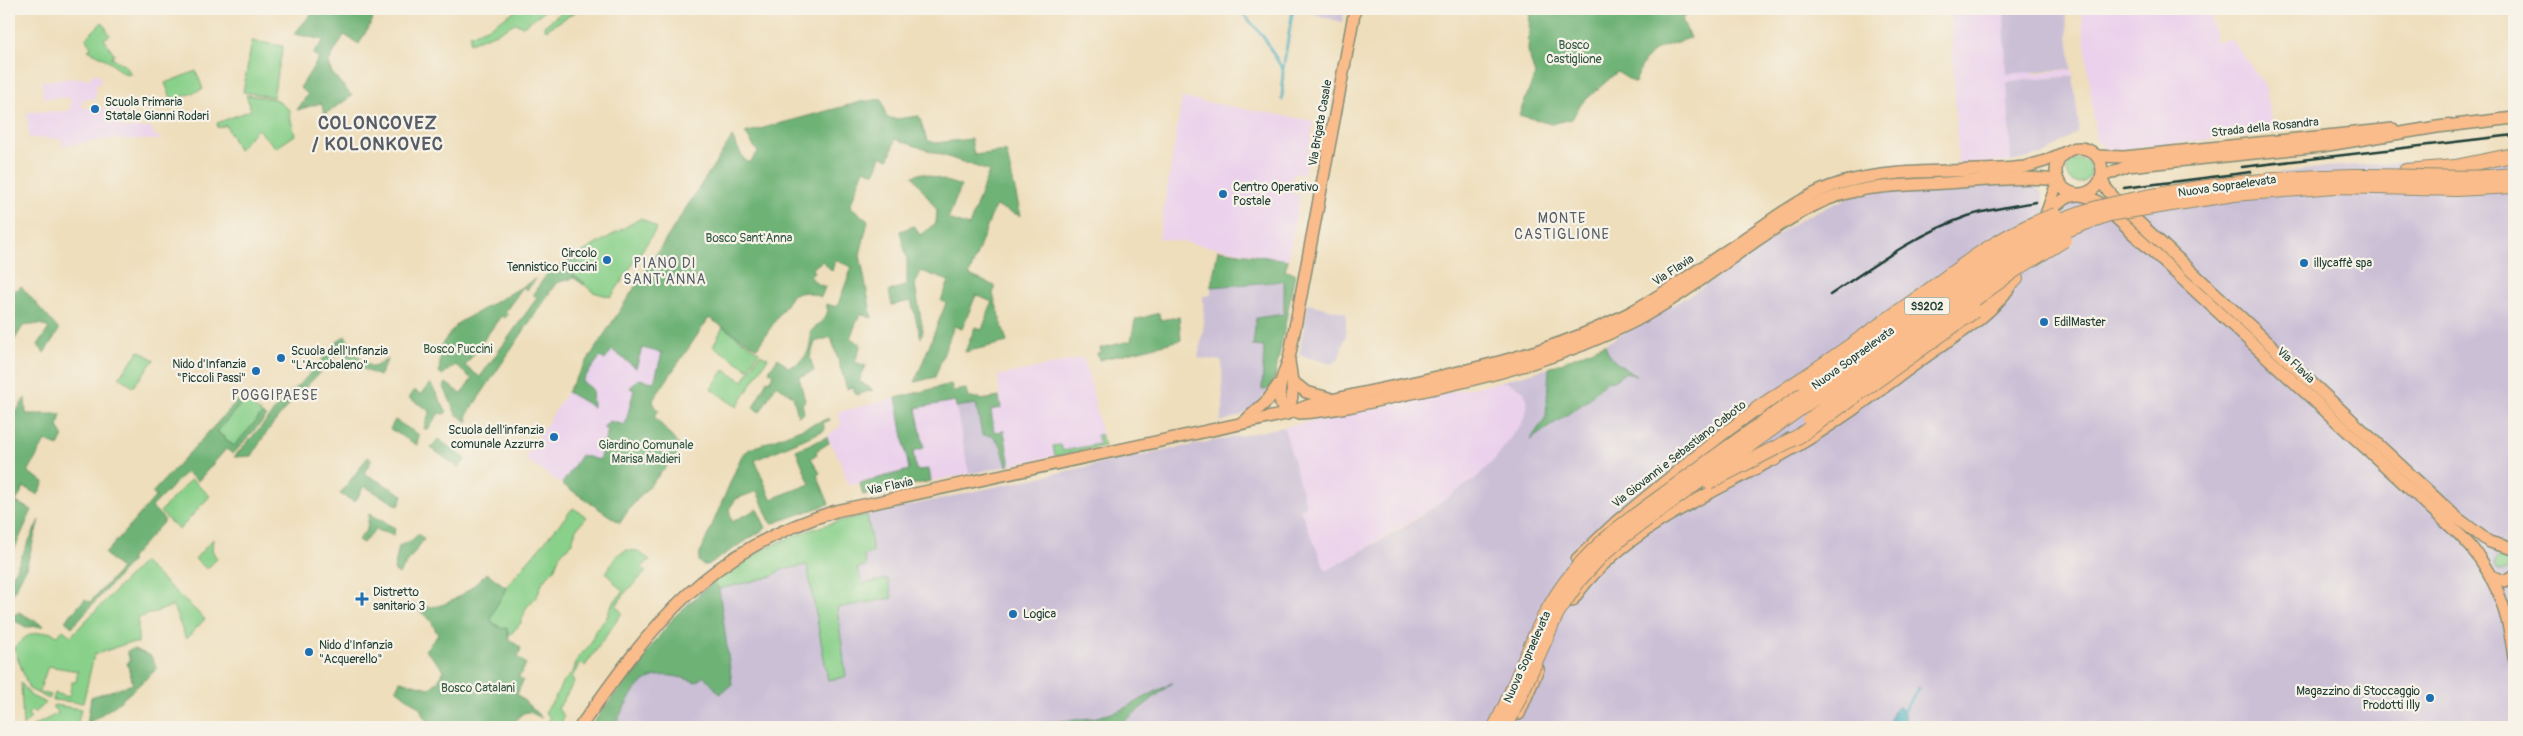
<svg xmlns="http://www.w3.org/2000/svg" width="2523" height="736" viewBox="0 0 2523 736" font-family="Pangolin,sans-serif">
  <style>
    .built { fill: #ebd1ec }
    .industrial { fill: #cbbfd6 }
    .green { fill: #89d08a; stroke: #54865f }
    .forest { fill: #6eb276; stroke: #467855 }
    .water { fill: #42adc1; stroke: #30757a }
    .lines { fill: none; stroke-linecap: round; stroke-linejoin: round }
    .stream { stroke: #42adc1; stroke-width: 2.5 }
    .major-casing { stroke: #868e78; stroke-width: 14 }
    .highway-casing { stroke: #868e78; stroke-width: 16 }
    .major { stroke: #f9bc8a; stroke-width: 11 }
    .highway { stroke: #f9bc8a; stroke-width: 14 }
    .rail { stroke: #1f3d34; stroke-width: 2.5 }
    .highway-bridge-casing { stroke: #868e78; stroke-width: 16; stroke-linecap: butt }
    .highway-bridge { stroke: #f9bc8a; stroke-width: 14 }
    .poi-dot { fill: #1f6fb2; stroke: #f7f3e8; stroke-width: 2 }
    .labels { text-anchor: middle; stroke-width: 4.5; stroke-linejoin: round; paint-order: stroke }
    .shield { fill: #f7f3e8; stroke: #60746a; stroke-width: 1 }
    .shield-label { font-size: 11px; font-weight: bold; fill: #1f3d34 }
    .park-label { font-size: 12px; fill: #345a45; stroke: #f7f3e8 }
    .poi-label { font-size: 12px; fill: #1f3d34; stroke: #f7f3e8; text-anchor: start }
    .street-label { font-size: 12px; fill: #1f3d34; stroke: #f7f3e8 }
    .neighbourhood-label { font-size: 14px; letter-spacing: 1px; fill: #565d67; stroke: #f7f3e8 }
    .district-label { font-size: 18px; font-weight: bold; letter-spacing: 1px; fill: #565d67; stroke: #f7f3e8 }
  </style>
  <rect width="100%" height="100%" fill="#f7f3e8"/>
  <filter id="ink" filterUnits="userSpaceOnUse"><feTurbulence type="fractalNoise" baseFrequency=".02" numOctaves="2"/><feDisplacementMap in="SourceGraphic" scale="10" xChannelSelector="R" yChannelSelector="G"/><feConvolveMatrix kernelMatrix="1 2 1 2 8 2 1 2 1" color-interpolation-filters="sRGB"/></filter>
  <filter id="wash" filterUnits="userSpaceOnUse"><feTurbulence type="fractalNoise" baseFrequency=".0096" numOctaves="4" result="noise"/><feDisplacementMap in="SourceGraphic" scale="20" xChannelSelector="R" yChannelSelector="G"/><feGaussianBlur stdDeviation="1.12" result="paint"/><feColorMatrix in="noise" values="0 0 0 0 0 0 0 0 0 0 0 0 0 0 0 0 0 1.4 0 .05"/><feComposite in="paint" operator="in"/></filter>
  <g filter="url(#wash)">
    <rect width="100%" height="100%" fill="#eedebb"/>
    <g class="built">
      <path d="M2004,9L2034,74L2072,69L2073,76L2007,82L2011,162L1958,164L1951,17Z"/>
      <path d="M2081,9H2210L2215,41L2231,39L2263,82L2266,89L2274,132L2108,151L2096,140Z"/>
      <path d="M100,74V84H96L95,99H83L82,108H120L122,128H152L154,134L163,140L110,139L62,146L61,139L29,138L27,112L70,111L71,98H43L42,81L72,78L91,79V75Z"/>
      <path d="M1182,98L1314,121L1304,175L1293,173L1289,193L1300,195L1288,260L1159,238Z"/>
      <path d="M642,348L662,353L653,383L630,388L634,389L625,425L603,428L608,429L599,460L581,455L562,484L525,459L567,392L593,407L582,381L600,357L612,350Z"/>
      <path d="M1083,358L1089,375L1104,446L1010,465L1004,431L994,432L990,410L1001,408L998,376Z"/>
      <path d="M1499,382H1507L1523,390L1526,397L1527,409L1522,423L1496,459L1475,479L1436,506L1326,572L1300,509L1305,506L1284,427Z"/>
      <path d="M896,398L909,470L849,486L839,458L827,437L841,425L838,412Z"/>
      <path d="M955,401L969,474L931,481L928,469L916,471L913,451L924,448L916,408Z"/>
    </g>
    <g class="industrial">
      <path d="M1296,9H1345L1342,22Z"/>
      <path d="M1951,9H2065L2072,69L2006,74L2004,9L1951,17Z"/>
      <path d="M2073,76L2079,127L2077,132L2044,154L2011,162L2007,82Z"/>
      <path d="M2514,154V727H1907L1903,710L1893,711L1887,727H1117L1167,686L1119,711L1093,718L1002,727H590L674,617L702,590L732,566L771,545L835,522L1108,462L1284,427L1306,506L1300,509L1326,571L1406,526L1475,479L1495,459L1522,423L1527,409L1526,397L1523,390L1507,382H1499L1549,368L1546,417L1531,438L1587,401L1608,380L1614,381L1626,372L1634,375L1615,364L1608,355L1605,344L1692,294L1790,226L1817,211L1851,197L1882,191L2031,182L2042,192L2044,208H2059L2073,201L2084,200L2104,211L2115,194L2326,167L2442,160L2444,164Z"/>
      <path d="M1269,281H1284V314L1264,346L1262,390L1270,389L1252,409L1242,415L1220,422L1223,408L1222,361L1198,358L1204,323L1203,296L1211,295V287Z"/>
      <path d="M1308,304L1346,313V335L1338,361L1335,360L1332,364L1299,355Z"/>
      <path d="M976,404L982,434L993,436L998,441L1007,466L969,474L956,407Z"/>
    </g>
    <g class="green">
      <path d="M316,9H344L340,16L313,12Z"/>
      <path d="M518,9H547L523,26L515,23L499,32L470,43V35L491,26Z"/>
      <path d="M566,9H580L546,30L544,26Z"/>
      <path d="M102,22L110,35L104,39L115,55L111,58L124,64L131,74C119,74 116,66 107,60C101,56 94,53 88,50L91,48L86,38Z"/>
      <path d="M252,41L283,46L273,97L243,92Z"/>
      <path d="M196,71L203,89L172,101L165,83Z"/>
      <path d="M246,95L275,99L291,111L289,113L295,135L276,148L257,129L238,150L226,125L218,128L217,123L251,110Z"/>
      <circle cx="2079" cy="171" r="12"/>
      <path d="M641,218L657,228L611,297L593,292L573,275L580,264L576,256Z"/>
      <path d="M723,327L759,352L748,369L713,346Z"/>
      <path d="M141,351L154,360L133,387L119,377L138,352Z"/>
      <path d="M760,354L768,358L737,407L711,389L724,370L743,381Z"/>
      <path d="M245,399L262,414L234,446L217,431Z"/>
      <path d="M1097,435H1101L1104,446L1055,456L1053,446L1061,445L1063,451L1099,444Z"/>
      <path d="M191,479L210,496L179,530L160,512Z"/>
      <path d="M573,508L587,517L576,529L572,543L560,555L554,570L543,581L537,596L526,608L521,623L509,636V633L491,621C492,608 502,600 506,587Z"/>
      <path d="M867,515L873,553L864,555L866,566L857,568L862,584L888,579L892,598L837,608L846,677L828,680L807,565L780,570L773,576L719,589L713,582C758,546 811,526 867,515Z"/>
      <path d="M213,539L212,550L217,559L207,569L195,559Z"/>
      <path d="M627,550L637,551L650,560L642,567L646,572L625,593L616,606L622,613L585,666L580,663L572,677L574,682L558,709L564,716L561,724L557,725L548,721L550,718L545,712L555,698L562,683L573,672L578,657L590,645L595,631L606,619L612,604L623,592L606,573L617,555Z"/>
      <circle cx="2503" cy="563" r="8"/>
      <path d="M143,562L205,619L186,639L173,606L138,618V643H128L94,655L83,703L53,700L55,693L69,697L72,682H76L78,671L48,666L39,692L51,695L49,699L29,689L14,648C28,633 31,633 51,632L57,636L63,630L71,636Z"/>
      <path d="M21,683L31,696L46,703L35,713L32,710L28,714L31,718L23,726Z"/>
      <path d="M54,705L81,709L77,727H35L33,726L59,713L52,707Z"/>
    </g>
    <g class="forest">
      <path d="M344,9H361L360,11L373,19L359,44L344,35L328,63L332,73L352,96L325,114L321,103L297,110L308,94L300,88L319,58L313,54L324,40L294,34L313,12L340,16Z"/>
      <path d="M1530,9H1693L1682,19L1690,38C1656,49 1647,47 1635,83L1617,72L1580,105L1572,119L1551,124L1519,115L1535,75L1528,51Z"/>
      <path d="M882,99L886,117L896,119L919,116L927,140L935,143L971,139L974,155L1006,151L1021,216L995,206L969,275L995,286L993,294L1007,342L965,352L975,327L982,330L992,302L976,295L962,329L954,326L935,377L915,382L946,303L941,301L949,281L921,271L915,285L923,331L921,338L911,301L892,305L889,291L907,285V259L900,231L914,226L920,235L936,223L937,210L913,176L922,173L961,186L948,219L969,226L989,171L895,139L889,159L881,156L875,173L864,169L850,206L868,221L860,255L872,318L860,314L850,338L861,344L855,362L866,366L859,381L873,390L856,395L853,387L847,389L831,337L815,342L810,357L814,371L799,377L805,401L802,403L804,413L798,416L793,396L776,385L760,412L753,408L767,380L770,381L773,374L769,371L778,358L788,367C805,364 813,347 810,332L825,318L828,311L826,304L837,307L852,267L835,260L832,271L822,261L812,269L814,272L810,276L816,283L825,287L821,297L806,292L793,294L757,348L709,318L653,400L654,406L659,411L654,416L682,449L629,509L620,523L562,484L581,455L599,460L608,430L603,428L609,421L625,425L634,390L630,388L638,379L654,382L662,353L642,348L636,368L612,350L605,360L600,357L582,381L592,389L593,407L567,392L732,137L743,158L749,163L758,152L745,133L860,102Z"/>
      <path d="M1218,250L1288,260L1285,271L1295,273L1275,377L1270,389L1262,390L1264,347L1253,346L1256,318L1284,314V281L1211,287Z"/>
      <path d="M576,256L580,264L573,275L585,283L584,285L574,278L556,283L467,415L468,422L456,414L444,387L446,383L461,394L472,379L455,365L442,375L439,372L442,344L458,323L536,279L527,290L523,287L505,312L508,315L505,318L501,316L465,366L480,377L537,298L533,294L547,274Z"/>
      <path d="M21,286L59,330L44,353L38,345L49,328L40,324L23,326L9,349V325L16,317L9,312L14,290H17Z"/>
      <path d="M1159,313L1160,320L1179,317L1181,340L1099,360L1097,353L1101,352L1100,348L1131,341L1135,320Z"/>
      <path d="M345,336C353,347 360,364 374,367L388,359L379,376L361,368L340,351C309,385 274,415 252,456L234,457L269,418L280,402L305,379L340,339Z"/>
      <path d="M1605,344C1610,363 1622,365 1636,376L1626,372L1614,381L1608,380L1587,401L1530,440L1546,417L1549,368Z"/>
      <path d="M430,383L447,412L444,414L439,413L427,431L424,428L430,411L409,398L414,390L421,395Z"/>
      <path d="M951,384L953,391L966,389L968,398H980L981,400L999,397L1001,408L991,410L994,432L1004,431L1010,465L1007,466L1001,446L993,436L982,435L976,404L956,407L955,401L916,408L924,448L913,451L916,470L929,469L931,481L863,495L860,483L909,470L896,398Z"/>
      <path d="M242,396L245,399L217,432L234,446L262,414L266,417L233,454L226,449L198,481L186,472L152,507L165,520L131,558V562L72,627L65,621L85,599L90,602L121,569L105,554L156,496L152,493Z"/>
      <path d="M25,398L26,414H61L58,426L63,436L58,446L45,441L28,472L44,482L38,495L24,487L16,502L32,510L10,559L9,404L15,407L13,410L16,412Z"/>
      <path d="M829,418L830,420L823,423L825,430L755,460L771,499L810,484L796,450L827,437L829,443L816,451L817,454L811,458L820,473L817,475L829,504L771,524L757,491L736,499L729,509L732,522L757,509L766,528L708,565H702L699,562V556L742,455L750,449Z"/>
      <path d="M395,420L419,435L417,445L390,429Z"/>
      <path d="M438,439L466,459L459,468L431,448Z"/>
      <path d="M368,457L372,460L364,473L403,495L399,506L364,486L355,502L340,494Z"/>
      <path d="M369,514L395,528L394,535L375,530L363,543L358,540L367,529Z"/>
      <path d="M39,520L26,568L9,601V583Z"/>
      <path d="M418,534L424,539L399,574L394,570L399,546L412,540Z"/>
      <path d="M487,573L506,587C502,600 492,608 491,621L500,628H507L509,639L521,648L518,657L526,664L519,677L523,681L517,694L542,718L530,712L523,713L510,727H435L424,718L420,708L396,689L400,681L430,688L438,681L444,670L425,650L438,635L431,621L411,603C439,617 468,592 487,573Z"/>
      <path d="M713,582L719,589L732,684L720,694L704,676L696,682C643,664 636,685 614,727H590L674,617Z"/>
      <path d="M19,612L44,626L26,627L13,620L9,623V618Z"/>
      <path d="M134,649L151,656L157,669L117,704L87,724L91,697L133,684L127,663L130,661L127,651Z"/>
      <path d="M1172,683L1117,727H1002L1093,718L1119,711Z"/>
    </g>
    <path class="water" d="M1899,707L1903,710L1907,727H1887L1893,711Z"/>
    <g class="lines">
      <g class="stream">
        <path d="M1239,9L1263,36L1283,70L1282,100"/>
        <path d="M1283,69L1293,9"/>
        <path d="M1903,711L1919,688"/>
      </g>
    </g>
  </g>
  <g filter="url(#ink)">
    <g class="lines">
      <defs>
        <g id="major">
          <circle cx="2079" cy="171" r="23"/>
          <path d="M2097,156L2124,157L2393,129"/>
          <path d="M2101,177L2105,187L2119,204L2456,517L2489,542L2514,549"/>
          <path d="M2101,177L2128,166L2322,146L2437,127L2514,118"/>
          <path d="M2048,212C2067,195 2078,188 2101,204L2461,536C2494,569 2509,612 2514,658"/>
          <path d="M2043,223L2058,180"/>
          <path d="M1292,381L1306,392L1329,398"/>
          <path d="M1299,413C1335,411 1372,402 1407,394C1487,378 1563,358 1635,321C1698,288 1750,239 1813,206C1858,182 1911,186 1960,182C1993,180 2025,176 2058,180"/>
          <path d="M1286,414C1273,396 1282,378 1289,359L1355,9"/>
          <path d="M1286,414C1296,396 1292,381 1289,361"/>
          <path d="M1245,421L1268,400L1278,385"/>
          <path d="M1577,559L1616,522L1723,434L1757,409L1793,400"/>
          <path d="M2491,576L2505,581L2514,577"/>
          <path d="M1572,601C1623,525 1721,491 1797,446C1843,419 1885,386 1928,355C1957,335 1989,317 2009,288"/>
          <path d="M1519,714L1538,669"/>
          <path d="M580,727C655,621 706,552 836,511L1286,414L1310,405C1419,379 1530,365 1631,312C1673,289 1711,261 1751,234C1779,215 1807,193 1841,183C1900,166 1964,174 2025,167L2045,161L2066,152"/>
        </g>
        <g id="highway">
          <path d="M2406,171L2455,167L2514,155"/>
          <path d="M1974,311L2016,279"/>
          <path d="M1757,409L1799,381"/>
          <path d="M1774,459L1790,440"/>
        </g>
      </defs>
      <use href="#major" class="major-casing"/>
      <use href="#highway" class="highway-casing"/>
      <use href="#major" class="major"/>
      <use href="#highway" class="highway"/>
      <g class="rail">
        <path d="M2242,167L2514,135"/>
        <path d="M2124,188L2251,172"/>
        <path d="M1830,295C1873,266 1918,233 1968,216C1990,209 2013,206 2036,202"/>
      </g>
      <defs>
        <g id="highway-bridge">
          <path d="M1799,381C1843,352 1885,321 1928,291C1968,261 2008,231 2056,215"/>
          <path d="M1810,420L1833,401L2015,270L2064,240"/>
          <path d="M1709,482L1799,436L1974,311"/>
          <path d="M1495,727C1522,676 1535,618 1573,573C1602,537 1640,512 1677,485C1720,453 1764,422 1808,391C1849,362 1889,333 1929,304C1981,266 2037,222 2101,207C2183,187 2269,178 2353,176C2407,175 2460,181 2514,175"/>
          <path d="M1506,727L1557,613L1579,580L1600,557L1625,535L1734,456L1971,286L2033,246L2056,234L2109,214L2234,194L2335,186L2456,189L2514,186"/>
        </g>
      </defs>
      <use href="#highway-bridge" class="highway-bridge-casing"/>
      <use href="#highway-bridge" class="highway-bridge"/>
    </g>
  </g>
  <g class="poi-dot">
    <circle cx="95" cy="109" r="5"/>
    <circle cx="1223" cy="194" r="5"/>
    <circle cx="607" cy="260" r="5"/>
    <circle cx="2304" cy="263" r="5"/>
    <circle cx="2044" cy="322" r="5"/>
    <circle cx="281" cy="358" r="5"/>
    <circle cx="256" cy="371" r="5"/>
    <circle cx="554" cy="437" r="5"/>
    <path d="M359.5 591.5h5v5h5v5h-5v5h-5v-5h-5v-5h5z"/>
    <circle cx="1013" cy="614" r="5"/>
    <circle cx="309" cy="652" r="5"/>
    <circle cx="2430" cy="698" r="5"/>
  </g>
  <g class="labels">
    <rect class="shield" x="1904.5" y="297.5" width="45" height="17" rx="4"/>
    <g class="shield-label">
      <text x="1927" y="310">SS202</text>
    </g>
    <g class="park-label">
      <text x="1574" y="49">Bosco<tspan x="1574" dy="14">Castiglione</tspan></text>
      <text x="749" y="242">Bosco Sant'Anna</text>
      <text x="458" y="353">Bosco Puccini</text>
      <text x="646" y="449">Giardino Comunale<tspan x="646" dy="14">Marisa Madieri</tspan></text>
      <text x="478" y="692">Bosco Catalani</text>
    </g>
    <g class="poi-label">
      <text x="105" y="106">Scuola Primaria<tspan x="105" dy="14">Statale Gianni Rodari</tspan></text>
      <text x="1233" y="191">Centro Operativo<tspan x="1233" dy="14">Postale</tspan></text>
      <text x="597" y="257" text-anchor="end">Circolo<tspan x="597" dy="14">Tennistico Puccini</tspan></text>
      <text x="2314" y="267">illycaffè spa</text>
      <text x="2054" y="326">EdilMaster</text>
      <text x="291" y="355">Scuola dell'Infanzia<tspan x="291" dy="14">"L'Arcobaleno"</tspan></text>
      <text x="246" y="368" text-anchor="end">Nido d'Infanzia<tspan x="246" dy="14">"Piccoli Passi"</tspan></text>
      <text x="544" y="434" text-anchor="end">Scuola dell'infanzia<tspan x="544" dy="14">comunale Azzurra</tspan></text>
      <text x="373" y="596">Distretto<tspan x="373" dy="14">sanitario 3</tspan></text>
      <text x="1023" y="618">Logica</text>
      <text x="319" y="649">Nido d'Infanzia<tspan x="319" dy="14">"Acquerello"</tspan></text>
      <text x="2420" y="695" text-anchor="end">Magazzino di Stoccaggio<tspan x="2420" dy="14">Prodotti Illy</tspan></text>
    </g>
    <g class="street-label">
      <text transform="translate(1320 123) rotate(-80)" y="4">Via Brigata Casale</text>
      <text transform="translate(2265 127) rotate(-6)" y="4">Strada della Rosandra</text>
      <text transform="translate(2227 186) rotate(-8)" y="4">Nuova Sopraelevata</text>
      <text transform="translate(1673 270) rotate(-33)" y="4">Via Flavia</text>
      <text transform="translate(1853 358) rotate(-36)" y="4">Nuova Sopraelevata</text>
      <text transform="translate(2296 365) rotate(43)" y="4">Via Flavia</text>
      <text transform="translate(1679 454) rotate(-38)" y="4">Via Giovanni e Sebastiano Caboto</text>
      <text transform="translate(890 486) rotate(-12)" y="4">Via Flavia</text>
      <text transform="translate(1527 657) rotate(-66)" y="4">Nuova Sopraelevata</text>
    </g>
    <g class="neighbourhood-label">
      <text x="1562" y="223">MONTE<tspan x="1562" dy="16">CASTIGLIONE</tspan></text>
      <text x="665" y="268">PIANO DI<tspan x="665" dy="16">SANT'ANNA</tspan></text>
      <text x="275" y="400">POGGIPAESE</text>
    </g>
    <g class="district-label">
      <text x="378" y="129">COLONCOVEZ<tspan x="378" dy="21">/ KOLONKOVEC</tspan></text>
    </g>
  </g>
  <rect width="2523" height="736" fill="none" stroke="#f7f3e8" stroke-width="30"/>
</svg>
